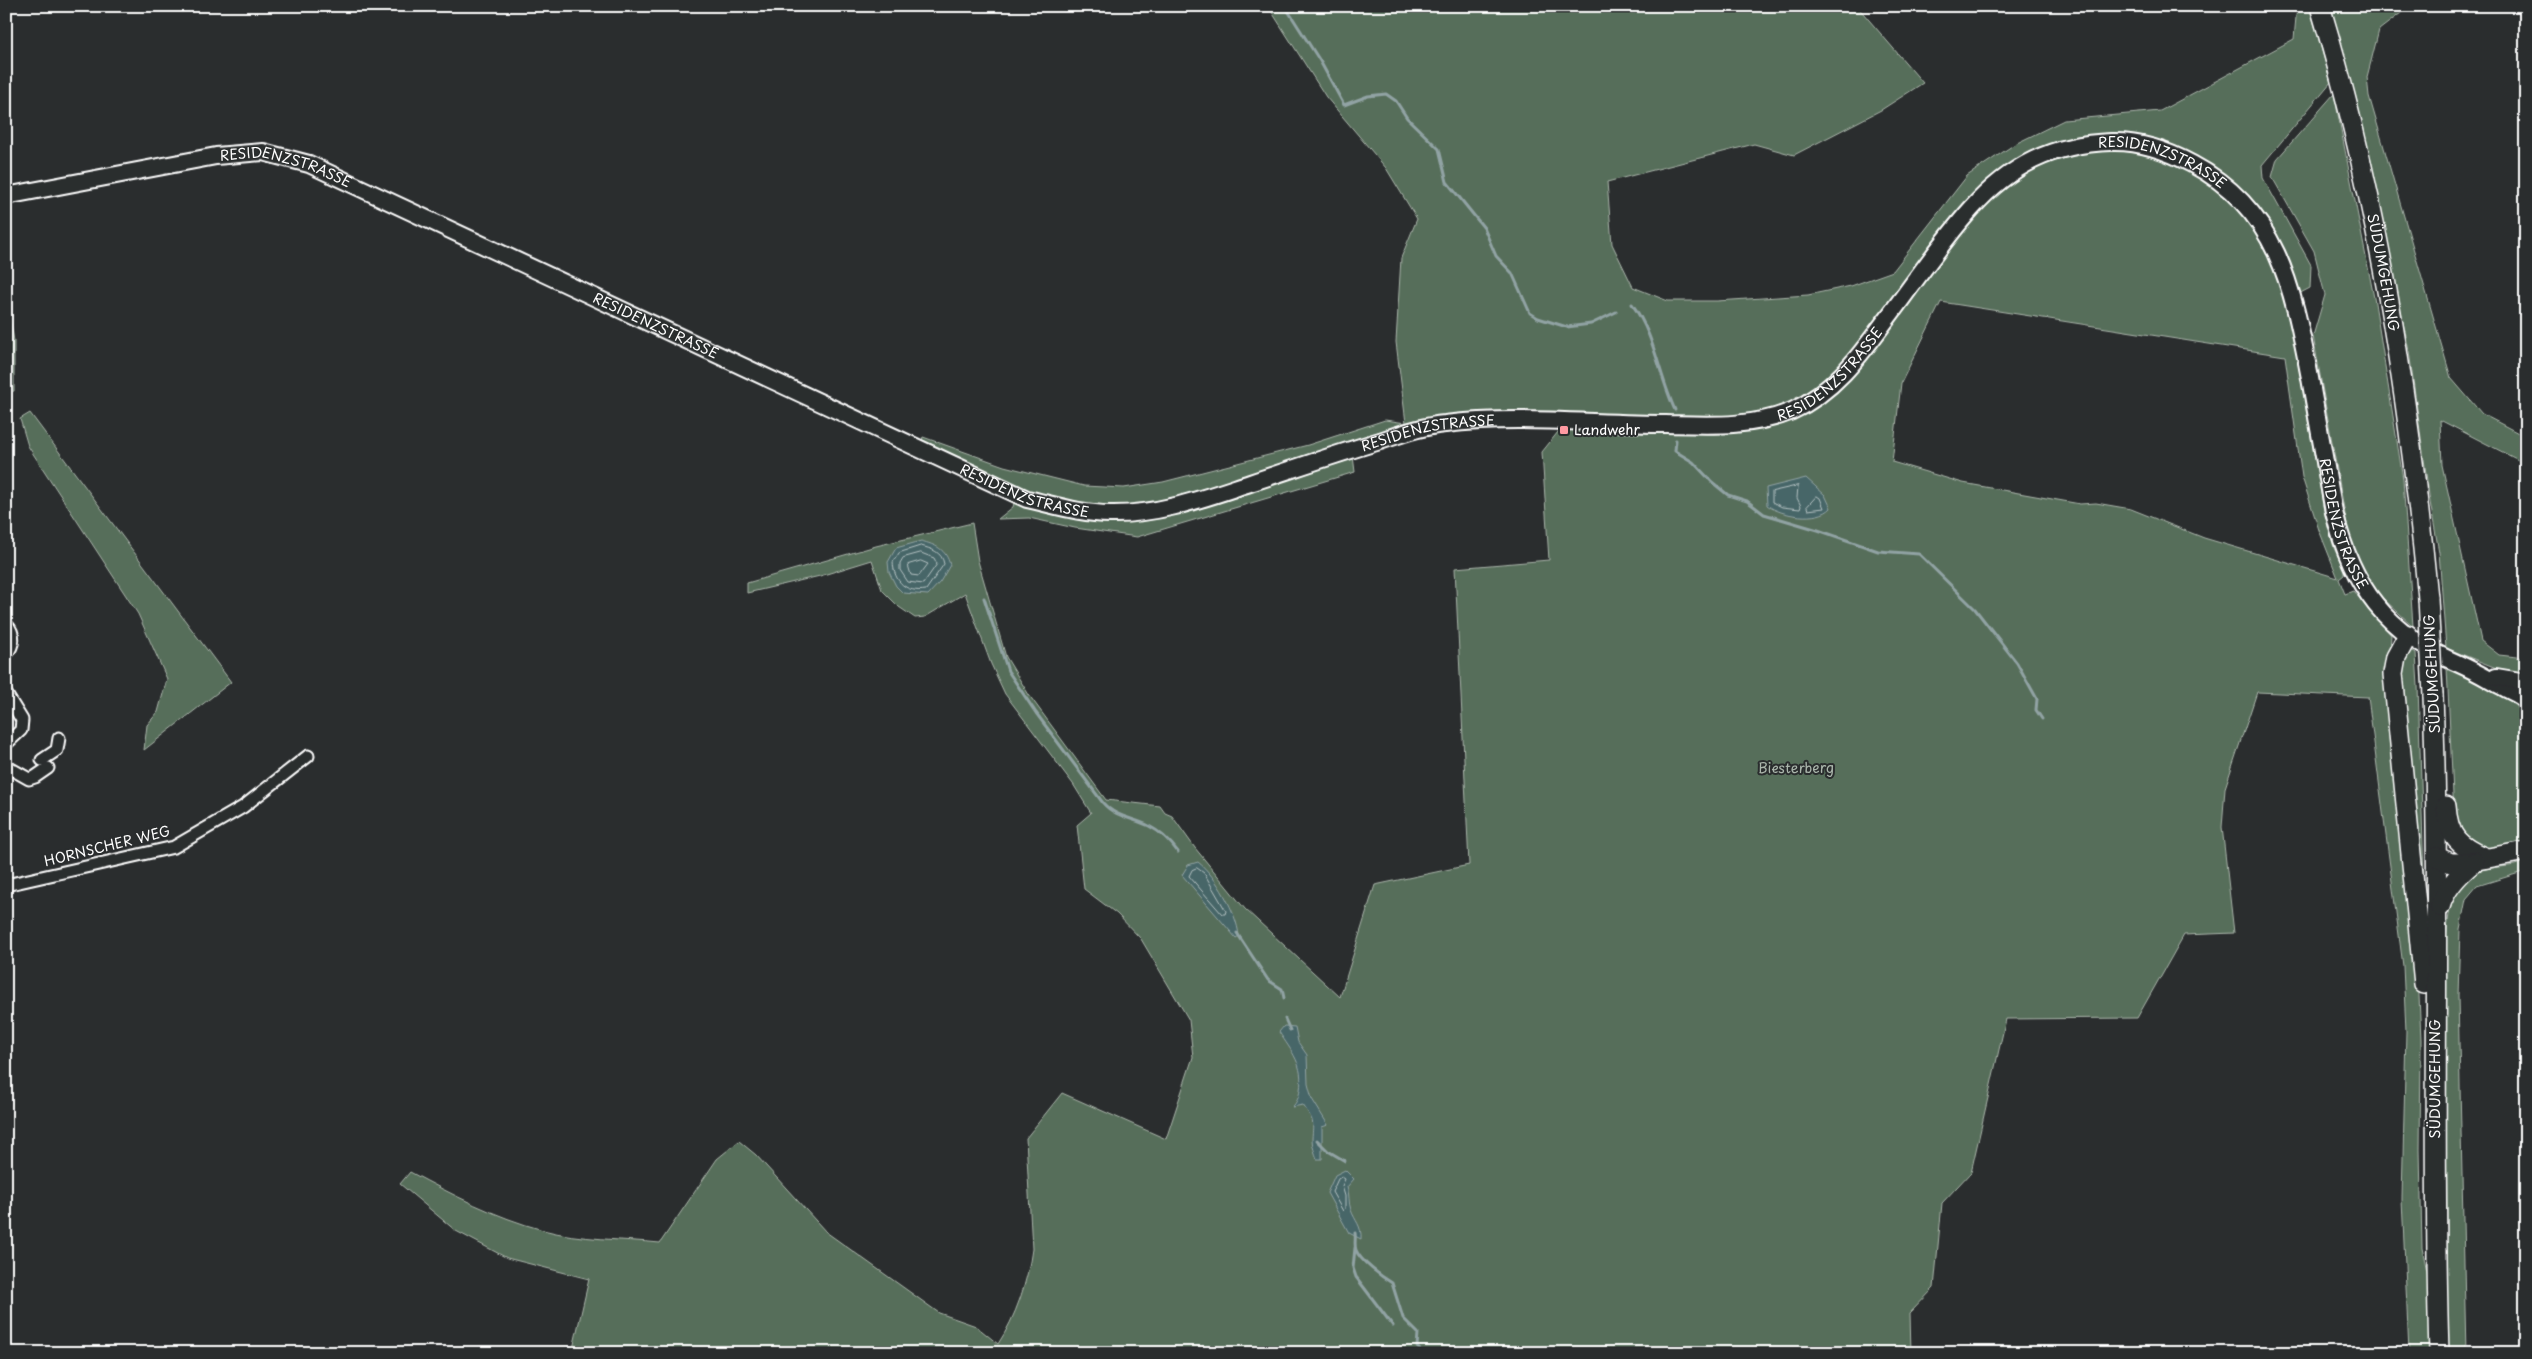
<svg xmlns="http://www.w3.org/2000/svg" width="2532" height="1359" viewBox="0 0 2532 1359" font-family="'Playpen Sans',sans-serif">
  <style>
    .green { fill: #576e5a; stroke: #abb6ac; fill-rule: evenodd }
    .water { fill: #476668; stroke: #91a3a4 }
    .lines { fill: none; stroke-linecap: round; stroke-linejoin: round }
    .shore { stroke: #b5c2c3; stroke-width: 1 }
    .stream { stroke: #91a3a4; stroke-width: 3 }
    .street-casing { stroke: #fff; stroke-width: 15 }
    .secondary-casing { stroke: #fff; stroke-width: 20 }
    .primary-casing { stroke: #fff; stroke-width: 22 }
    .street { stroke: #2a2d2e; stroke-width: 11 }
    .secondary { stroke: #2a2d2e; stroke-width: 16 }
    .primary { stroke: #2a2d2e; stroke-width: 19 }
    .primary-bridge-casing { stroke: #fff; stroke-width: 22; stroke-linecap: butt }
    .primary-bridge { stroke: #2a2d2e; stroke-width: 19 }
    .poi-dot { fill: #ff9aa2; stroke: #2a2d2e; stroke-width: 2 }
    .labels { text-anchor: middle; stroke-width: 4; stroke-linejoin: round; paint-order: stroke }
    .street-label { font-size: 14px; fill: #fff; stroke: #2a2d2e }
    .poi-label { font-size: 14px; fill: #fff; stroke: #2a2d2e; text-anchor: start }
    .park-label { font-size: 14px; fill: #abb6ac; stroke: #2a2d2e }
  </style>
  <rect width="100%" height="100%" fill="#2a2d2e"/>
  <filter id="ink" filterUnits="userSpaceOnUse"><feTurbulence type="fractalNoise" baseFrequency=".02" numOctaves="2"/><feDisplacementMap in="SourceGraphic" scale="10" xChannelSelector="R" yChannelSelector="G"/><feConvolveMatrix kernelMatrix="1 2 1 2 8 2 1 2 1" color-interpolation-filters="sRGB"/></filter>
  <g filter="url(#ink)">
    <g class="green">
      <path d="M1268,6H1857L1923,83L1881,110L1794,155L1754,144L1607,182L1612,244L1633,287L1668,301H1717L1808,295L1851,286L1893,271L1967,176L2015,144L2064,120L2160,111L2294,39L2297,6H2309L2331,82L2262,165L2263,178L2311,265L2310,288L2287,300L2324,511L2334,548L2344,569V575L2339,579L2345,594L2353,591L2391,635L2390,651L2418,974L2421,1040L2420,1150L2422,1248L2428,1276L2430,1353H2409L2402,1199L2406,1031L2403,966L2368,697L2257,692L2225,788L2222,827L2234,933L2184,935L2137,1018L2006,1019L1971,1172L1942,1203L1934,1288L1910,1313L1911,1353H572L589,1279L507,1258L456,1231L400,1184L410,1172C453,1195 495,1217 543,1230C580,1240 622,1239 660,1243L717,1159L739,1141L756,1155L826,1232L939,1313L976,1326L998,1344C1016,1317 1028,1280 1032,1249L1026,1138L1062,1093L1166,1139L1193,1057L1189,1020L1141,939L1117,914L1084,889L1077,825L1091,813L1073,784L1005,694L991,664L965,593L925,617L915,618L899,607L882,590L872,560L820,576L747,593V583L876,546L972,523L978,561L1006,657L1029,695L1106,800L1160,806L1165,813L1172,816L1195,848L1245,909L1340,997L1375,885L1469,865L1455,568L1549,560L1542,452L1562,427L1481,414L1406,423L1353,456L1355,472L1137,537L1075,528L1029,518L998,519L1013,507L1018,488L921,443L923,437L1004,466L1084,486L1124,488L1163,482L1308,445L1385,420L1406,423L1396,342L1401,258L1417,219L1386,168L1326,97ZM1941,302L2285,356L2302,477L2319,530L2338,578L2204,538L2131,509L2096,503L2080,504L1963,483L1892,462L1901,383Z"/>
      <path d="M2330,6H2410L2379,30L2367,77L2369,96L2451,378L2482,414L2526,437V464L2440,420L2442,465L2481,641L2499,655L2526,658V675H2514L2446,648L2439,552L2430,502L2409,351L2358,106Z"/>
      <path d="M2334,94L2375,303L2403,479L2413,626L2374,590L2359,564L2348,531L2313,336L2325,295L2314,251L2272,177L2277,159Z"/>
      <path d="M6,293L14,341V391L6,392Z"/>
      <path d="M30,413L231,682L144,750L147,725L158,712L167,679L138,614L28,446L20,419Z"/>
      <path d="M2412,651L2416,654L2418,686L2426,942L2402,671L2408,652Z"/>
      <path d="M2447,668C2468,677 2494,684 2511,699C2519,706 2518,718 2526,726V839C2495,856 2467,851 2454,816Z"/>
      <path d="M2526,861V871L2477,886L2466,899L2460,929L2458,996L2466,1353H2448L2445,971C2447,941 2443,886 2476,872C2492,865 2511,869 2526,861Z"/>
    </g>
    <g class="water">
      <path d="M1806,478L1825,495L1831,508C1818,522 1781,516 1767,505L1766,488Z"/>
      <path d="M921,541C936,545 946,549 950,565L940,582L928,595L903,593L896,586L889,572L888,562L896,548Z"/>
      <path d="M1198,862C1216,876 1237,913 1239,936L1236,938L1182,875L1188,865Z"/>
      <path d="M1284,1026L1295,1027L1298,1042L1307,1055L1308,1084L1312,1099L1328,1125L1322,1127V1159H1317C1315,1153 1312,1146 1312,1139C1313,1120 1315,1123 1303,1105L1292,1107C1297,1103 1299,1096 1300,1090C1304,1065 1292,1052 1279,1032Z"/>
      <path d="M1345,1170L1354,1179L1347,1187C1350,1195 1348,1202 1351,1210C1355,1221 1362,1226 1361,1239L1349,1233L1327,1193L1335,1175Z"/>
    </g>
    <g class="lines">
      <g class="shore">
        <path d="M1798,486L1797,498L1801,506L1800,509L1782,507L1772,502V492Z"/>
        <path d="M1817,496L1820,498L1824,508L1808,510L1807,507Z"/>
        <path d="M921,546C932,549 942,552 944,564L926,590C906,593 894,582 893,562L899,553Z"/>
        <path d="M921,553L934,558L937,564L923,584L908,582L900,570V563L903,558Z"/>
        <path d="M921,561L928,564L919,576L911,575L908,565Z"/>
        <path d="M1197,868L1204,873L1226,911L1225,914H1222L1189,876L1192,870Z"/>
        <path d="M1342,1177L1345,1179L1342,1186L1345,1196V1209L1343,1211L1332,1192L1338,1179Z"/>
      </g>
      <g class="stream">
        <path d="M1285,6L1320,61L1344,105L1368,96L1386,94L1396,101L1407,118L1439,149L1447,182L1484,228L1496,256L1512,273L1530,313L1538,318L1567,327L1591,324L1616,312"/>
        <path d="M1632,304C1655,335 1659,376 1675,410"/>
        <path d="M1676,440L1675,451L1693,462L1712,482L1728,495L1747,501L1764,514L1818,530L1878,551L1919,554L1975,609L2017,663L2037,699L2036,710L2042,719"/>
        <path d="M984,598L1008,671L1036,713L1103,803C1115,817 1133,818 1149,826C1161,832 1170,841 1178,852"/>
        <path d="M1237,933L1268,980L1282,989L1284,998"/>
        <path d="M1285,1019L1290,1030"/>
        <path d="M1317,1140L1328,1151L1345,1161"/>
        <path d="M1355,1233C1356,1239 1354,1245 1356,1250C1360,1261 1382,1277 1392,1283L1403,1318L1418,1333L1417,1347L1423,1353"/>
        <path d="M1355,1248L1353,1268L1356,1277L1393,1326"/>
      </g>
      <defs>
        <g id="street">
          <path d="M6,624C16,634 14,645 6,655"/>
          <path d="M6,694L22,720L21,730L6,744"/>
          <path d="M42,760L57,750L59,738"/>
          <path d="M6,766L29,779L35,777L48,768"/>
          <path d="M6,885L174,847L243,807L308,756"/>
        </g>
        <g id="secondary">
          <path id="s1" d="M6,196L216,156L263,152L309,164L1027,499C1054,505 1082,514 1110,514C1159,515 1204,498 1250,483C1293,469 1336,454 1380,441C1401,434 1423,426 1445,424C1518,415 1593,424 1666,424C1709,425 1751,428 1792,411C1832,393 1858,358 1883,324C1912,286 1939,245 1971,209C2010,165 2053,144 2111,142C2139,141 2168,151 2192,164C2279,210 2293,290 2310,378C2318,422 2326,467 2334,512C2352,587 2386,633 2459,664C2475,671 2488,679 2503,687C2511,692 2520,694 2526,701"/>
          <path d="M2496,677L2526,682"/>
        </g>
        <g id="primary">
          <path id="s2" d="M2320,6C2378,199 2409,399 2428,598"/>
          <path d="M2408,635L2396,657L2393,674L2424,984"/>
          <path d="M2433,695C2441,915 2432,1134 2439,1353"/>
          <path d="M2446,806C2448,837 2459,847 2486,858"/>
          <path d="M2437,857L2451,863H2461L2526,851"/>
          <path d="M2440,907C2445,888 2459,874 2474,862"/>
        </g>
      </defs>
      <use href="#street" class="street-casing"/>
      <use href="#secondary" class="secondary-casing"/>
      <use href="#primary" class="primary-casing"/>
      <use href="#street" class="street"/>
      <use href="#secondary" class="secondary"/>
      <use href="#primary" class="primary"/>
      <defs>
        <path id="primary-bridge" d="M2428,598L2433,695"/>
      </defs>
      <use href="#primary-bridge" class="primary-bridge-casing"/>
      <use href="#primary-bridge" class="primary-bridge"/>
    </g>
  </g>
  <rect class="poi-dot" x="1559" y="425" width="10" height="10" rx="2.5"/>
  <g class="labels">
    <g class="street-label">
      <text dy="5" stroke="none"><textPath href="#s1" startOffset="2370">RESIDENZSTRASSE</textPath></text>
      <text dy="5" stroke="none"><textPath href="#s1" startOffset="286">RESIDENZSTRASSE</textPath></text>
      <text dy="5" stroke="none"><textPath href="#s2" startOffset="274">SÜDUMGEHUNG</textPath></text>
      <text dy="5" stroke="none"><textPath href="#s1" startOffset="691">RESIDENZSTRASSE</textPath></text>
      <text dy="5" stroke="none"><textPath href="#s1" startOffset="1935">RESIDENZSTRASSE</textPath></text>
      <text dy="5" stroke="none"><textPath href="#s1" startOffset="1515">RESIDENZSTRASSE</textPath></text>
      <text dy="5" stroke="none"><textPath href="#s1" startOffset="1096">RESIDENZSTRASSE</textPath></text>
      <text dy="5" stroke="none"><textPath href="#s1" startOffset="2804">RESIDENZSTRASSE</textPath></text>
      <text transform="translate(2432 674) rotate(-93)" y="5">SÜDUMGEHUNG</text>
      <text transform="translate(107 846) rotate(-14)" y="5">HORNSCHER WEG</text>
      <text transform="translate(2435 1079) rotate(-90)" y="5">SÜDUMGEHUNG</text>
    </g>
    <g class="poi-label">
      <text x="1574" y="435">Landwehr</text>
    </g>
    <g class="park-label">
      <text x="1796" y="773">Biesterberg</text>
    </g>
  </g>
  <rect width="2532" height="1359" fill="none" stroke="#2a2d2e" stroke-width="25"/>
  <rect x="12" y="12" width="2507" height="1334" fill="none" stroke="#fff" stroke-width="2" filter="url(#ink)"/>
</svg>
